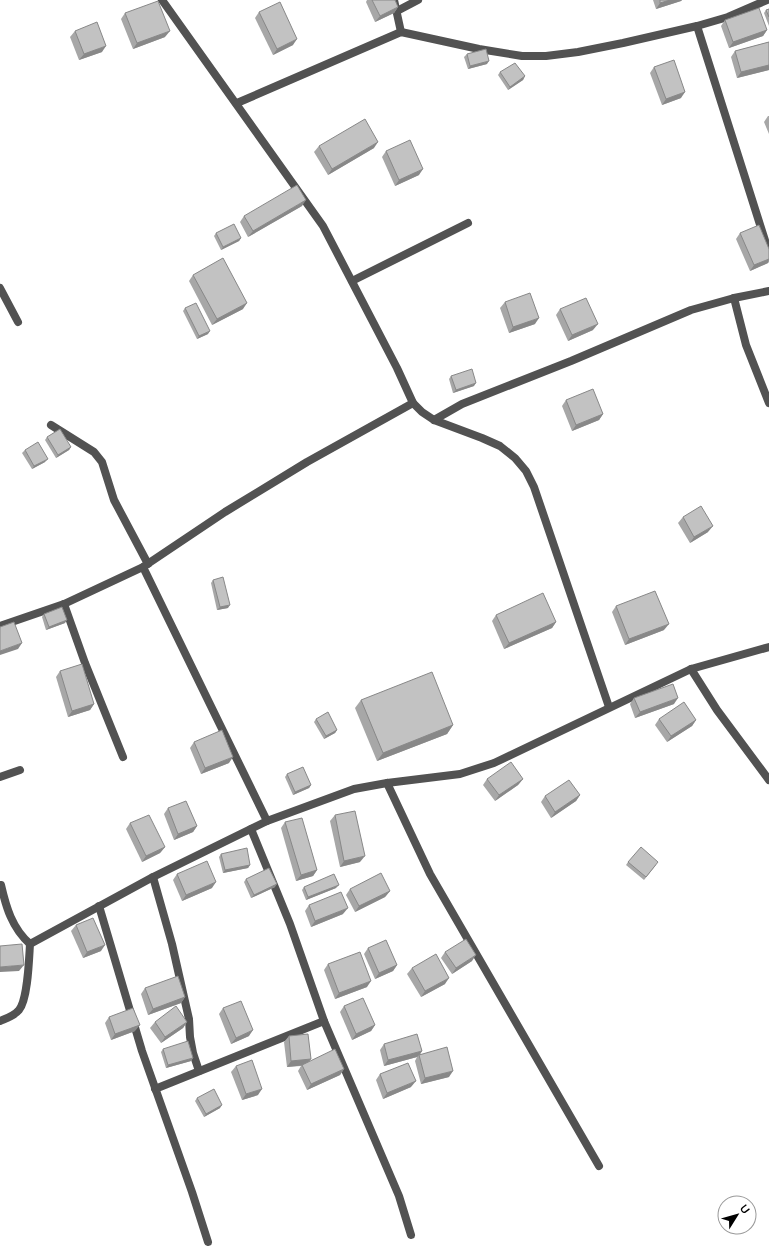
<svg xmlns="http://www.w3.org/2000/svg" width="769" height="1247" viewBox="0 0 769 1247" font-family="Mulish,sans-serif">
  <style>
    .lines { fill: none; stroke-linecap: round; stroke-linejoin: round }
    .lane { stroke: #525252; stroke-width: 8 }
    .street { stroke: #525252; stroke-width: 8 }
    .wall { fill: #a7a7a7 }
    .shaded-wall { fill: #888 }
    .building { fill: #c2c2c2; stroke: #888 }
  </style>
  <rect width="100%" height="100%" fill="#fff"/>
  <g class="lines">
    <path class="lane" d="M352,281L468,223"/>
    <g class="street">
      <path d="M162,0L323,226L397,368L413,403L422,412L434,420L482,438L500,446L515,458L526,471L534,487L609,707"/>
      <path d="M394,0L401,32"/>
      <path d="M397,11L418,0"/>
      <path d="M697,26L769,253"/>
      <path d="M237,103L401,32L479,49L522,56H546L578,52L623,43L697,26L728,17L767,0"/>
      <path d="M0,288L18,322"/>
      <path d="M734,298L746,345L769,403"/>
      <path d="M434,420L462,404L571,361L691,310L734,298L769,291"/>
      <path d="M51,425L94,452L102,462L114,500L148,564"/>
      <path d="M143,567L267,821"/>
      <path d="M64,604L85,663L123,757"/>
      <path d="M0,626L64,604L143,567L225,512L307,462L413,403"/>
      <path d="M691,669L717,710L769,780"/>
      <path d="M0,777L20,770"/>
      <path d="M387,783L430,874L599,1166"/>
      <path d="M251,829L290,924L324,1021L399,1196L411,1235"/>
      <path d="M153,877L172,944L189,1019L190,1037L193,1053L199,1071"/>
      <path d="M1,885C6,907 12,928 30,944"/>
      <path d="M99,906L142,1051L192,1192L208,1242"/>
      <path d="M0,1021C7,1018 14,1016 19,1010C28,999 29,959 30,944L153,877L267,821L354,789L387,783L460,774L494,763L691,669L769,647"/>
      <path d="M155,1089L324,1021"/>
    </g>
  </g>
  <g class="wall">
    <path d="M367,0H395L398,7L394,13L375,22L366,2Z"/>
    <path d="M653,0H682L681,1L656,9Z"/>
    <path d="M769,9V26L764,13L766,10Z"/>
    <path d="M259,12L293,45L273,55L255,18Z"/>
    <path d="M125,13L165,37L133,49L121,19Z"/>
    <path d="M725,20L767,30L763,36L729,48L721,26Z"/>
    <path d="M75,31L102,52L79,60L70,37Z"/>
    <path d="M769,42V70L737,78L731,57L735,51Z"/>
    <path d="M467,54L487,64L468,69L464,57Z"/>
    <path d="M654,67L681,98L662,105L650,73Z"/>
    <path d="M500,72L525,76L523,80L508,90L498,75Z"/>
    <path d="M768,116H769V134L764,122Z"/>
    <path d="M319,146L374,148L328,175L314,152Z"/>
    <path d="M386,151L419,175L395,186L382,157Z"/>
    <path d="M302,206L248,237L240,222L244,216Z"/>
    <path d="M216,233L241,238L239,241L221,250L214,236Z"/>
    <path d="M740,233L769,249V262L768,263L750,271L736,239Z"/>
    <path d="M193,275L243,309L212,325L189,281Z"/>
    <path d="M505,302L535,324L509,333L500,308Z"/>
    <path d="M185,308L208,334L197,339L183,311Z"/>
    <path d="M560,309L593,330L568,341L556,315Z"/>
    <path d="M451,376L474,386L453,393L449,379Z"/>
    <path d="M566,400L603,414L599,420L572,431L562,406Z"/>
    <path d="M47,437L71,447L69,450L56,458L45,440Z"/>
    <path d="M25,450L45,462L32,469L22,453Z"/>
    <path d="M683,517L708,532L690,543L678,523Z"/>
    <path d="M213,580L228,608L217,610L211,583Z"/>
    <path d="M616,606L664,630L625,645L612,612Z"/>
    <path d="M44,614L65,623L46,630L42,617Z"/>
    <path d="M496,615L556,622L552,628L504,649L492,621Z"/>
    <path d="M60,671L94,704L90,710L68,717L56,677Z"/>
    <path d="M634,698L674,704L635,718L630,704Z"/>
    <path d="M361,700L453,725L447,734L377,761L355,708Z"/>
    <path d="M316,719L337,730L335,733L324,739L314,722Z"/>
    <path d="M659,719L696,720L692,726L667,742L655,725Z"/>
    <path d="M194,742L229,763L201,774L190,748Z"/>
    <path d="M287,774L311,785L309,788L293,795L285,777Z"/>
    <path d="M487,779H523L518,785L495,801L483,785Z"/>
    <path d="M580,795L576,801L551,818L541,802L545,796Z"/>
    <path d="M168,808L197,826L193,832L174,840L164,814Z"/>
    <path d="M335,815L360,862L340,867L330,821Z"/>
    <path d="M285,822L317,870L313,876L296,881L281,828Z"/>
    <path d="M130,823L165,847L160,853L142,862L126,829Z"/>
    <path d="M221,854L250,865L248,868L223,873L219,857Z"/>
    <path d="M628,862L656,865L644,880L626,865Z"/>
    <path d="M177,874L212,888L182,901L173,880Z"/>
    <path d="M246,879L275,887L251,898L244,882Z"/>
    <path d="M304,887L336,888L306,900L302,890Z"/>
    <path d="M350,889L390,891L385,897L355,912L346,895Z"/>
    <path d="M309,905L343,914L311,927L305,911Z"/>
    <path d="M76,925L101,951L83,958L71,931Z"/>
    <path d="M368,948L397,965L393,971L375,979L364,954Z"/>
    <path d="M445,952L472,961L452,974L441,958Z"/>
    <path d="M328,964L367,987L335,999L324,970Z"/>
    <path d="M412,968L445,984L421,997L407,974Z"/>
    <path d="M145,988L185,997L181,1003L148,1015L141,994Z"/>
    <path d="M344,1006L375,1025L371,1031L352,1040L340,1012Z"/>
    <path d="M223,1008L249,1036L231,1044L219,1014Z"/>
    <path d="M109,1017L135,1031L111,1040L105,1023Z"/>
    <path d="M155,1022H187L183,1028L161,1043L150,1028Z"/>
    <path d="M289,1036L311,1059L309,1062L344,1069L340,1075L307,1090L298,1071L301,1066L287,1067L284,1042Z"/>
    <path d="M384,1044L422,1051L420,1054L449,1077L421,1084L415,1061L417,1057L384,1066L380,1050Z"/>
    <path d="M163,1049L193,1058L191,1061L166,1068L161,1052Z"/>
    <path d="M236,1066L258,1095L242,1100L231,1072Z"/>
    <path d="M380,1074L411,1087L383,1099L376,1080Z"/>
    <path d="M197,1098L220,1108L204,1117L195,1101Z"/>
  </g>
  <g class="shaded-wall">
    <path d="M670,0H682L681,1L656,9L660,3Z"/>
    <path d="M398,7L394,13L375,22L380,16Z"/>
    <path d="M767,30L763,36L729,48L733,42Z"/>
    <path d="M170,31L165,37L133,49L137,43Z"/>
    <path d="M297,39L293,45L273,55L277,49Z"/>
    <path d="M106,46L102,52L79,60L84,54Z"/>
    <path d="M489,61L487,64L468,69L470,66Z"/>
    <path d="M769,65V70L737,78L741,72Z"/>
    <path d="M525,76L523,80L508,90L510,87Z"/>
    <path d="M685,92L681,98L662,105L666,99Z"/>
    <path d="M378,142L374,148L328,175L332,169Z"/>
    <path d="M423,169L419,175L395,186L399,180Z"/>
    <path d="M306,200L302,206L248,237L253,231Z"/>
    <path d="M241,238L239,241L221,250L223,247Z"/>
    <path d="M769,259L768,263L750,271L754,265Z"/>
    <path d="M247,303L243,309L212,325L217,319Z"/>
    <path d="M539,318L535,324L509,333L513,327Z"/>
    <path d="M598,324L593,330L568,341L572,335Z"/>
    <path d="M210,331L208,334L197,339L199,336Z"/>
    <path d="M476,383L474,386L453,393L456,390Z"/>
    <path d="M603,414L599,420L572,431L576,425Z"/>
    <path d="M71,447L69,450L56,458L58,455Z"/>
    <path d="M48,459L45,462L32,469L34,466Z"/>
    <path d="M713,526L708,532L690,543L694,537Z"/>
    <path d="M230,605L228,608L217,610L220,607Z"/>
    <path d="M67,620L65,623L46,630L49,627Z"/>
    <path d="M556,622L552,628L504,649L509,643Z"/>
    <path d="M669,624L664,630L625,645L629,639Z"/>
    <path d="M22,643L18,649L0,655V651Z"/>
    <path d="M678,698L674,704L635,718L640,712Z"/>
    <path d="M94,704L90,710L68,717L72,711Z"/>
    <path d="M696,720L692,726L667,742L671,736Z"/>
    <path d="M453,725L447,734L377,761L383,753Z"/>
    <path d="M337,730L335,733L324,739L326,736Z"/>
    <path d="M233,757L229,763L201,774L205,768Z"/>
    <path d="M523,779L518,785L495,801L499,795Z"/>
    <path d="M311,785L309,788L293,795L295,792Z"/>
    <path d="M580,795L576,801L551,818L555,812Z"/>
    <path d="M197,826L193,832L174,840L178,834Z"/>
    <path d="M165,847L160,853L142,862L146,856Z"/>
    <path d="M365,856L360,862L340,867L344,861Z"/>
    <path d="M250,865L248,868L223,873L225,870Z"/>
    <path d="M317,870L313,876L296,881L301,875Z"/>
    <path d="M216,882L212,888L182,901L186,895Z"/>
    <path d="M277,884L275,887L251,898L254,895Z"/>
    <path d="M339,885L336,888L306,900L308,897Z"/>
    <path d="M390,891L385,897L355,912L359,906Z"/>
    <path d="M348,908L343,914L311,927L315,921Z"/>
    <path d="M105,945L101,951L83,958L87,952Z"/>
    <path d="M476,955L472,961L452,974L456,968Z"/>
    <path d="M24,965L19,971L0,972V967Z"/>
    <path d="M397,965L393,971L375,979L379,973Z"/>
    <path d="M449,978L445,984L421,997L425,991Z"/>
    <path d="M371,981L367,987L335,999L339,993Z"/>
    <path d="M185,997L181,1003L148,1015L153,1009Z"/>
    <path d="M187,1022L183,1028L161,1043L165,1037Z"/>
    <path d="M140,1025L135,1031L111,1040L115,1034Z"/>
    <path d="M375,1025L371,1031L352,1040L356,1034Z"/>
    <path d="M253,1030L249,1036L231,1044L236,1038Z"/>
    <path d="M422,1051L419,1056V1055L417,1057L384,1066L388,1060Z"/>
    <path d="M193,1058L191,1061L166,1068L168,1065Z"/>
    <path d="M311,1059L306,1065L287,1067L291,1061Z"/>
    <path d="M344,1069L340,1075L307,1090L311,1084Z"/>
    <path d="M453,1071L449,1077L421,1084L425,1078Z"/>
    <path d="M416,1081L411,1087L383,1099L387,1093Z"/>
    <path d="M262,1089L258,1095L242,1100L246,1094Z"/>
    <path d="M222,1105L220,1108L204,1117L206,1114Z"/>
  </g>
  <g class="building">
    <path d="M372,0H395L398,7L380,16Z"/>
    <path d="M660,0H670L660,3Z"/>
    <path d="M158,1L170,31L137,43L125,13Z"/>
    <path d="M280,2L297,39L277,49L259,12Z"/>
    <path d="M759,8L767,30L733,42L725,20Z"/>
    <path d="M769,9V17L766,10Z"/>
    <path d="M97,22L106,46L84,54L75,31Z"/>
    <path d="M769,42V65L741,72L735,51Z"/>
    <path d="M486,49L489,61L470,66L467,54Z"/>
    <path d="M674,60L685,92L666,99L654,67Z"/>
    <path d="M515,63L525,76L510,87L500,72Z"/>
    <path d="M365,119L378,142L332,169L319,146Z"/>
    <path d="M410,140L423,169L399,180L386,151Z"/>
    <path d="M297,185L306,200L253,231L244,216Z"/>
    <path d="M234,224L241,238L223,247L216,233Z"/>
    <path d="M759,225L769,249V259L754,265L740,233Z"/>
    <path d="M223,258L247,303L217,319L193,275Z"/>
    <path d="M530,293L539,318L513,327L505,302Z"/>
    <path d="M586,298L598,324L572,335L560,309Z"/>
    <path d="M196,303L210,331L199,336L185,308Z"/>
    <path d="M472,369L476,383L456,390L451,376Z"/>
    <path d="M593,389L603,414L576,425L566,400Z"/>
    <path d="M60,429L71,447L58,455L47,437Z"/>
    <path d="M38,442L48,459L34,466L25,450Z"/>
    <path d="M701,506L713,526L694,537L683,517Z"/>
    <path d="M223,577L230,605L220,607L213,580Z"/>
    <path d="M655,591L669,624L629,639L616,606Z"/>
    <path d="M543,593L556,622L509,643L496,615Z"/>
    <path d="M62,607L67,620L49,627L44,614Z"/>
    <path d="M14,622L22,643L0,651V627Z"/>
    <path d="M82,664L94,704L72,711L60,671Z"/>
    <path d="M432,672L453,725L383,753L361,700Z"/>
    <path d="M673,684L678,698L640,712L634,698Z"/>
    <path d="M684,702L696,720L671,736L659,719Z"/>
    <path d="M328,712L337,730L326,736L316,719Z"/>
    <path d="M222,730L233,757L205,768L194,742Z"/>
    <path d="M511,762L523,779L499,795L487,779Z"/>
    <path d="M303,767L311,785L295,792L287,774Z"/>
    <path d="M569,780L580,795L555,812L545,796Z"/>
    <path d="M186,801L197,826L178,834L168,808Z"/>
    <path d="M355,811L365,856L344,861L335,815Z"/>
    <path d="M149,815L165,847L146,856L130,823Z"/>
    <path d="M302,818L317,870L301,875L285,822Z"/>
    <path d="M641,847L658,862L646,877L628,862Z"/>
    <path d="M247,848L250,865L225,870L221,854Z"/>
    <path d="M207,861L216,882L186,895L177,874Z"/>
    <path d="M269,868L277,884L254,895L246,879Z"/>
    <path d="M381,873L390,891L359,906L350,889Z"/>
    <path d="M334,874L339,885L308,897L304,887Z"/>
    <path d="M341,892L348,908L315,921L309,905Z"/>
    <path d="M93,918L105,945L87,952L76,925Z"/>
    <path d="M466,939L476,955L456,968L445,952Z"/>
    <path d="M386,940L397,965L379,973L368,948Z"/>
    <path d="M22,944L24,965L0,967V946Z"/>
    <path d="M360,952L371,981L339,993L328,964Z"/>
    <path d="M436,954L449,978L425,991L412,968Z"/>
    <path d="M178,976L185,997L153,1009L145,988Z"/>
    <path d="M363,998L375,1025L356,1034L344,1006Z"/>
    <path d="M241,1001L253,1030L236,1038L223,1008Z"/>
    <path d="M176,1006L187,1022L165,1037L155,1022Z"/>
    <path d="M133,1008L140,1025L115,1034L109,1017Z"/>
    <path d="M308,1034L311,1059L291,1061L289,1036Z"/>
    <path d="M417,1034L422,1051L388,1060L384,1044Z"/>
    <path d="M188,1041L193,1058L168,1065L163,1049Z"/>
    <path d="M447,1047L453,1071L425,1078L419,1055Z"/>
    <path d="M335,1049L344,1069L311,1084L302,1065Z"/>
    <path d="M252,1060L262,1089L246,1094L236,1066Z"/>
    <path d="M408,1063L416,1081L387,1093L380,1074Z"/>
    <path d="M214,1089L222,1105L206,1114L197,1098Z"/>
  </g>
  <g transform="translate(737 1215) rotate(53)"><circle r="19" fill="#ffffff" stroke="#999999"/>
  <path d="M0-3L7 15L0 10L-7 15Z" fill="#000000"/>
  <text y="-6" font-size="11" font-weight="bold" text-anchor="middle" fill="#000000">U</text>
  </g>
</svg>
